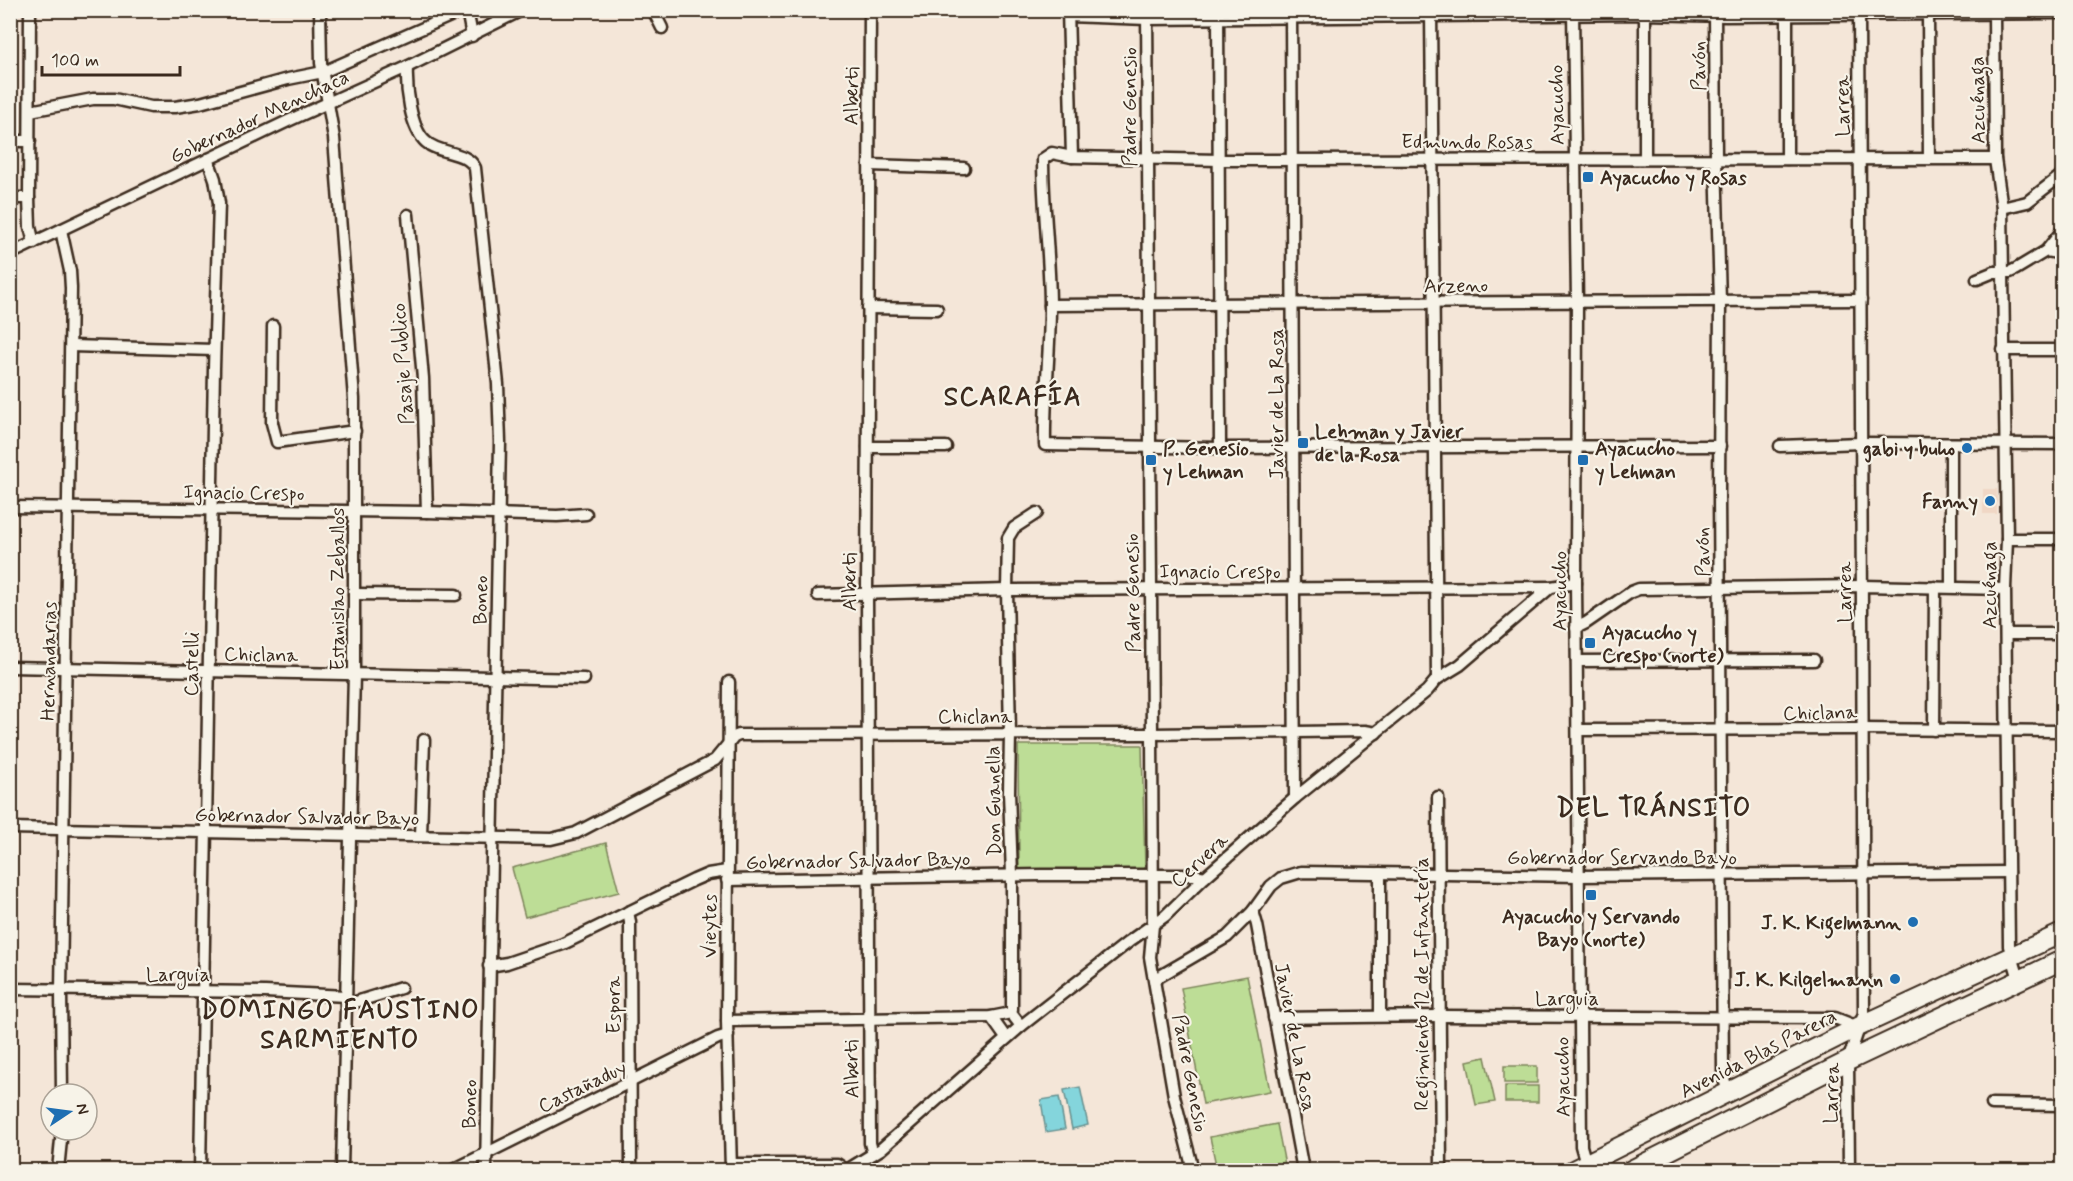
<svg xmlns="http://www.w3.org/2000/svg" width="2073" height="1181" viewBox="0 0 2073 1181" font-family="Mynerve,sans-serif">
  <style>
    .built { fill: #f0d7c5 }
    .green { fill: #bddd96; stroke: #7c845a; stroke-width: 1.5 }
    .water { fill: #84d5dc; stroke: #679190; stroke-width: 1.5 }
    .lines { fill: none; stroke-linecap: round; stroke-linejoin: round }
    .street-casing { stroke: #3b2a1e; stroke-width: 15 }
    .primary-casing { stroke: #3b2a1e; stroke-width: 22 }
    .street { stroke: #f7f3e8; stroke-width: 10 }
    .primary { stroke: #f7f3e8; stroke-width: 18 }
    .poi-dot { fill: #1f6fb2; stroke: #f7f3e8; stroke-width: 2 }
    .labels { text-anchor: middle; stroke-width: 4.5; stroke-linejoin: round; paint-order: stroke }
    .street-label { font-size: 20px; fill: #3b2a1e; stroke: #f7f3e8 }
    .poi-label { font-size: 20px; font-weight: bold; fill: #3b2a1e; stroke: #f7f3e8; text-anchor: start }
    .district-label { font-size: 26px; font-weight: bold; letter-spacing: 1.5px; fill: #3b2a1e; stroke: #f7f3e8 }
  </style>
  <rect width="100%" height="100%" fill="#f4e6d8"/>
  <filter id="ink" filterUnits="userSpaceOnUse"><feTurbulence type="fractalNoise" baseFrequency=".0167" numOctaves="2"/><feDisplacementMap in="SourceGraphic" scale="12" xChannelSelector="R" yChannelSelector="G"/><feConvolveMatrix kernelMatrix="1 2 1 2 8 2 1 2 1" color-interpolation-filters="sRGB"/></filter>
  <g filter="url(#ink)">
    <rect class="built" x="1983" y="489" width="14" height="25"/>
    <g class="green">
      <path d="M1018,745H1142L1145,870L1019,871Z"/>
      <path d="M606,843L619,892L525,917L512,868Z"/>
      <path d="M1247,976L1270,1091L1203,1104L1181,988Z"/>
      <path d="M1485,1057L1495,1102L1476,1105L1467,1061Z"/>
      <rect x="1504" y="1066" width="33" height="17"/>
      <rect x="1505" y="1086" width="33" height="16"/>
      <path d="M1277,1124L1286,1170H1217L1210,1137Z"/>
    </g>
    <g class="water">
      <path d="M1080,1087L1088,1125L1072,1129L1064,1090Z"/>
      <path d="M1059,1097L1065,1129L1046,1132L1041,1100Z"/>
    </g>
    <g class="lines">
      <defs>
        <g id="street">
          <path d="M30,10L29,198L30,227L34,243"/>
          <path d="M320,10L321,63L334,138L354,399V674L342,1170"/>
          <path d="M467,10L472,36"/>
          <path d="M653,10L662,28"/>
          <path d="M870,10L867,594L870,1143L873,1154"/>
          <path d="M1068,10L1072,157"/>
          <path d="M1147,10L1152,734L1153,925L1150,957L1174,1096L1193,1170"/>
          <path d="M1218,10L1220,448"/>
          <path d="M1291,10L1295,798"/>
          <path d="M1573,10L1577,302L1576,583L1580,1016L1581,1146L1587,1167"/>
          <path d="M1715,10L1716,158L1720,301L1719,494L1723,1075L1728,1093"/>
          <path d="M1994,10L1995,159L2002,208L2003,273L2007,539L2005,589L2009,946L2019,979"/>
          <path d="M1431,11L1437,679"/>
          <path d="M1928,14L1929,159"/>
          <path d="M1068,16L1147,19L1645,14L1726,16L2062,13"/>
          <path d="M407,67C406,88 410,128 426,142C439,154 467,151 475,168L498,384L500,442L486,1170"/>
          <path d="M30,111L93,99H114L151,107H175L200,103L288,79L323,72L464,10"/>
          <path d="M10,141H30"/>
          <path d="M1645,158V14"/>
          <path d="M1787,159V11"/>
          <path d="M869,165L964,168"/>
          <path d="M10,198H29"/>
          <path d="M2002,208L2027,202L2062,175"/>
          <path d="M408,215L423,378L427,512"/>
          <path d="M61,230L70,271L71,288L61,991L62,1094"/>
          <path d="M2046,251L2062,254"/>
          <path d="M10,254L288,121L407,67L522,10"/>
          <path d="M1977,279L1994,272H2010L2016,269L2046,251L2062,231"/>
          <path d="M1050,305L1861,300"/>
          <path d="M868,308L937,309"/>
          <path d="M273,326L272,423L277,442L355,431"/>
          <path d="M71,346L214,350"/>
          <path d="M2003,350H2062"/>
          <path d="M1951,445V587"/>
          <path d="M1720,446L1220,448L1045,445C1044,399 1050,353 1050,307C1050,257 1043,208 1043,159L1052,153L1072,157L1220,160L1995,159"/>
          <path d="M1780,446L1861,443L2062,444"/>
          <path d="M868,447H946"/>
          <path d="M10,507L427,512L557,516L586,514"/>
          <path d="M2007,539H2062"/>
          <path d="M354,594L456,595"/>
          <path d="M818,595L1007,590L1551,587"/>
          <path d="M1576,628L1586,623L1631,592L1639,589L1862,586L2005,589"/>
          <path d="M2006,634H2062"/>
          <path d="M1577,661L1814,660"/>
          <path d="M10,667L584,679"/>
          <path d="M729,682L727,1021L731,1170"/>
          <path d="M1578,730L1863,729L2062,731"/>
          <path d="M1934,730L1935,587"/>
          <path d="M1438,797L1441,1170"/>
          <path d="M10,828L551,839L576,833L715,760L734,737L739,735L1152,734L1365,731L1376,733"/>
          <path d="M421,836L424,740"/>
          <path d="M1380,873V1016"/>
          <path d="M727,880L1042,875H1195L1205,877"/>
          <path d="M1253,911L1257,925L1303,1170"/>
          <path d="M628,912L630,922L631,1170"/>
          <path d="M489,966L507,963L563,944L694,880L708,874L727,871"/>
          <path d="M1155,979L1227,937L1253,911L1271,886L1281,878L1301,872L1579,876L2008,872"/>
          <path d="M10,989L265,992L346,996"/>
          <path d="M346,1005L401,988"/>
          <path d="M991,1017L1006,1038"/>
          <path d="M1274,1018L1439,1016L1835,1018L1858,1027"/>
          <path d="M727,1021L991,1017L1011,1013"/>
          <path d="M1021,1026L1011,1013L1012,1010V875L1009,792L1010,734L1007,590L1008,538L1014,528L1037,513"/>
          <path d="M1992,1104L2062,1105"/>
          <path d="M731,1164H837L846,1170"/>
          <path d="M58,1170L62,1130"/>
          <path d="M200,1170L214,368L219,203L215,179L208,159"/>
          <path d="M453,1170L718,1038L728,1035"/>
          <path d="M847,1170L881,1149L1021,1026L1131,940L1165,916L1205,877L1295,798L1427,691L1437,679L1460,665L1551,587L1576,583"/>
          <path d="M1849,1170L1848,1061L1864,1013L1859,10"/>
        </g>
        <g id="primary">
          <path d="M1573,1170L1858,1027L2062,933"/>
          <path d="M1631,1170L1848,1061L2062,960"/>
        </g>
      </defs>
      <use href="#street" class="street-casing"/>
      <use href="#primary" class="primary-casing"/>
      <use href="#street" class="street"/>
      <use href="#primary" class="primary"/>
    </g>
  </g>
  <g class="poi-dot">
    <rect x="1582" y="171" width="12" height="12" rx="3"/>
    <rect x="1297" y="437" width="12" height="12" rx="3"/>
    <circle cx="1967" cy="448" r="6"/>
    <rect x="1145" y="454" width="12" height="12" rx="3"/>
    <rect x="1577" y="454" width="12" height="12" rx="3"/>
    <circle cx="1990" cy="501" r="6"/>
    <rect x="1584" y="637" width="12" height="12" rx="3"/>
    <rect x="1585" y="889" width="12" height="12" rx="3"/>
    <circle cx="1913" cy="922" r="6"/>
    <circle cx="1895" cy="979" r="6"/>
  </g>
  <g class="labels">
    <g class="street-label">
      <text transform="translate(1698 66) rotate(-90)" y="7">Pavón</text>
      <text transform="translate(851 96) rotate(-89)" y="7">Alberti</text>
      <text transform="translate(1977 100) rotate(-91)" y="7">Azcuénaga</text>
      <text transform="translate(1556 105) rotate(-91)" y="7">Ayacucho</text>
      <text transform="translate(1842 106) rotate(-91)" y="7">Larrea</text>
      <text transform="translate(1129 107) rotate(-90)" y="7">Padre Genesio</text>
      <text transform="translate(259 116) rotate(-25)" y="7">Gobernador Menchaca</text>
      <text x="1467" y="148">Edmundo Rosas</text>
      <text transform="translate(1456 285) rotate(-1)" y="7">Arzeno</text>
      <text transform="translate(402 364) rotate(-94)" y="7">Pasaje Publico</text>
      <text transform="translate(1276 404) rotate(-90)" y="7">Javier de La Rosa</text>
      <text transform="translate(244 492) rotate(1)" y="7">Ignacio Crespo</text>
      <text transform="translate(1702 552) rotate(-91)" y="7">Pavón</text>
      <text x="1220" y="578">Ignacio Crespo</text>
      <text transform="translate(849 582) rotate(-90)" y="7">Alberti</text>
      <text transform="translate(1989 585) rotate(-90)" y="7">Azcuénaga</text>
      <text transform="translate(337 589) rotate(-90)" y="7">Estanislao Zeballos</text>
      <text transform="translate(1559 591) rotate(-90)" y="7">Ayacucho</text>
      <text transform="translate(1844 592) rotate(-90)" y="7">Larrea</text>
      <text transform="translate(1132 593) rotate(-91)" y="7">Padre Genesio</text>
      <text transform="translate(480 600) rotate(-89)" y="7">Boneo</text>
      <text transform="translate(261 654) rotate(1)" y="7">Chiclana</text>
      <text transform="translate(48 661) rotate(-89)" y="7">Hernandarias</text>
      <text transform="translate(191 664) rotate(-89)" y="7">Castelli</text>
      <text transform="translate(1820 712) rotate(-1)" y="7">Chiclana</text>
      <text x="975" y="723">Chiclana</text>
      <text transform="translate(993 801) rotate(-91)" y="7">Don Guanella</text>
      <text transform="translate(307 816) rotate(1)" y="7">Gobernador Salvador Bayo</text>
      <text x="1622" y="864">Gobernador Servando Bayo</text>
      <text transform="translate(858 860) rotate(-1)" y="7">Gobernador Salvador Bayo</text>
      <text transform="translate(1199 860) rotate(-43)" y="7">Cervera</text>
      <text transform="translate(709 926) rotate(-90)" y="7">Vieytes</text>
      <text x="178" y="981">Larguia</text>
      <text transform="translate(1421 984) rotate(-90)" y="7">Regimiento 12 de Infantería</text>
      <text x="1567" y="1005">Larguia</text>
      <text transform="translate(613 1005) rotate(-90)" y="7">Espora</text>
      <text transform="translate(1296 1037) rotate(79)" y="7">Javier de La Rosa</text>
      <text transform="translate(1758 1053) rotate(-27)" y="7">Avenida Blas Parera</text>
      <text transform="translate(851 1069) rotate(-91)" y="7">Alberti</text>
      <text transform="translate(1191 1073) rotate(79)" y="7">Padre Genesio</text>
      <text transform="translate(1562 1077) rotate(-91)" y="7">Ayacucho</text>
      <text transform="translate(582 1086) rotate(-26)" y="7">Castañaduy</text>
      <text transform="translate(1831 1093) rotate(-88)" y="7">Larrea</text>
      <text transform="translate(469 1104) rotate(-89)" y="7">Boneo</text>
    </g>
    <g class="poi-label">
      <text x="1600" y="184">Ayacucho y Rosas</text>
      <text x="1315" y="438">Lehman y Javier<tspan x="1315" dy="23">de la Rosa</tspan></text>
      <text x="1163" y="455">P. Genesio<tspan x="1163" dy="23">y Lehman</tspan></text>
      <text x="1595" y="455">Ayacucho<tspan x="1595" dy="23">y Lehman</tspan></text>
      <text x="1955" y="455" text-anchor="end">gabi y buho</text>
      <text x="1978" y="508" text-anchor="end">Fanny</text>
      <text x="1602" y="639">Ayacucho y<tspan x="1602" dy="23">Crespo (norte)</tspan></text>
      <text x="1591" y="923" text-anchor="middle">Ayacucho y Servando<tspan x="1591" dy="23">Bayo (norte)</tspan></text>
      <text x="1901" y="929" text-anchor="end">J. K. Kigelmann</text>
      <text x="1883" y="986" text-anchor="end">J. K. Kilgelmann</text>
    </g>
    <g class="district-label">
      <text x="1013" y="405">SCARAFÍA</text>
      <text x="1654" y="816">DEL TRÁNSITO</text>
      <text x="340" y="1018">DOMINGO FAUSTINO<tspan x="340" dy="30">SARMIENTO</tspan></text>
    </g>
  </g>
  <rect width="2073" height="1181" fill="none" stroke="#f7f3e8" stroke-width="36"/>
  <rect x="18" y="18" width="2037" height="1145" fill="none" stroke="#3b2a1e" stroke-width="2" filter="url(#ink)"/>
  <g transform="translate(69 1112) rotate(77)"><circle r="28" fill="#f7f3e8" stroke="#aca397" stroke-width="1.5"/>
  <path d="M0-4.5L10 22L0 15L-10 22Z" fill="#1f6fb2"/>
  <text y="-9" font-size="16" font-weight="bold" text-anchor="middle" fill="#3b2a1e">N</text>
  </g>
  <path d="M42 66v9h138v-9" fill="none" stroke="#3b2a1e" stroke-width="3"/>
  <text x="51" y="66" font-size="18" fill="#3b2a1e" stroke="#f7f3e8" stroke-width="4.5" paint-order="stroke">100 m</text>
</svg>
